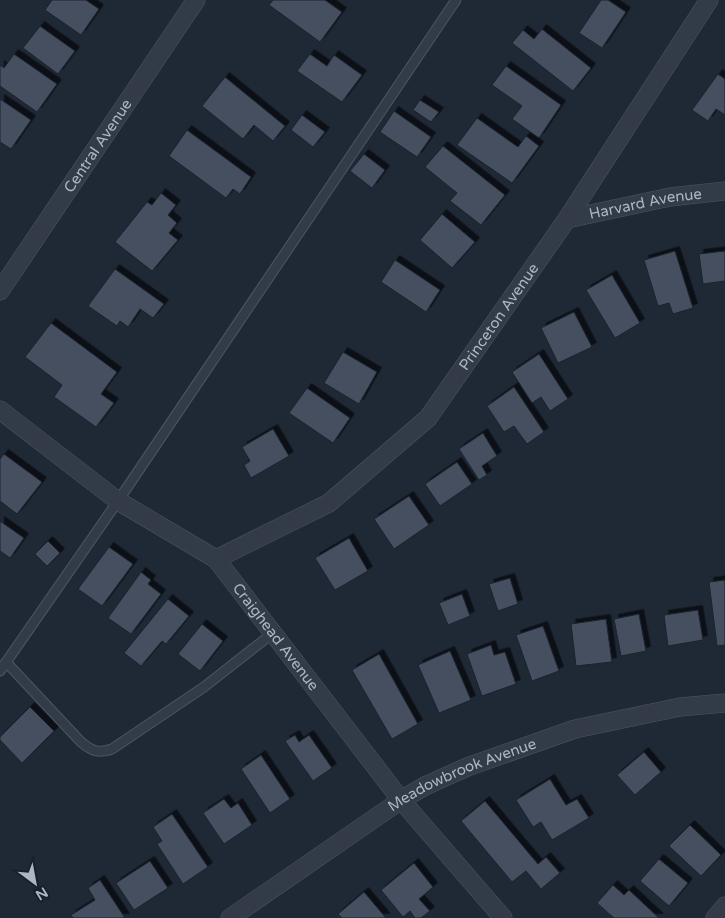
<svg xmlns="http://www.w3.org/2000/svg" width="725" height="918" viewBox="0 0 725 918" font-family="'Varela Round',sans-serif">
  <style>
    .building { fill: #455061; stroke: #1a222d; filter: url(#shadow) }
    .lines { fill: none; stroke-linecap: round; stroke-linejoin: round }
    .service-casing { stroke: #4d5662; stroke-width: 11 }
    .minor-casing { stroke: #4d5662; stroke-width: 19 }
    .service { stroke: #323b47; stroke-width: 9 }
    .minor { stroke: #323b47; stroke-width: 18 }
    .labels { text-anchor: middle; stroke-width: 4.5; stroke-linejoin: round; paint-order: stroke }
    .street-label { font-size: 15px; fill: #acb6c4; stroke: #18202b }
  </style>
  <defs>
    <filter id="shadow"><feDropShadow dx="4.5" dy="-4.5" stdDeviation="0" flood-color="#0009"/></filter>
  </defs>
  <rect width="100%" height="100%" fill="#1f2936"/>
  <g class="building">
    <path d="M52,0H86L99,9L81,35L45,10Z"/>
    <path d="M273,0H325L342,12L320,42L269,5Z"/>
    <path d="M601,0H608L626,12L602,48L579,33Z"/>
    <path d="M40,26L75,51L58,74L23,48Z"/>
    <path d="M542,29L591,68L573,91L512,43L523,30L534,39Z"/>
    <path d="M14,54L57,84L37,112L0,86V65L4,68Z"/>
    <path d="M310,54L327,66L334,55L362,75L342,102L297,71Z"/>
    <path d="M506,66L561,105L539,138L512,119L522,106L492,85Z"/>
    <path d="M718,74L725,79V115L716,109L708,121L692,110Z"/>
    <path d="M225,77L285,126L273,141L254,125L243,139L202,106Z"/>
    <path d="M0,99L31,120L11,149L0,142Z"/>
    <path d="M420,100L439,112L431,122L413,110Z"/>
    <path d="M394,111L431,137L417,157L380,132Z"/>
    <path d="M302,115L325,132L313,147L291,130Z"/>
    <path d="M477,118L518,147L526,136L539,146L512,183L457,145Z"/>
    <path d="M187,130L251,177L240,194L233,189L226,198L169,156Z"/>
    <path d="M443,146L505,195L481,225L450,201L457,193L425,167Z"/>
    <path d="M364,154L385,170L372,188L350,171Z"/>
    <path d="M161,193L176,205L168,215L177,223L169,233L178,240L152,271L115,242L147,202L152,205Z"/>
    <path d="M442,214L475,242L452,268L420,240Z"/>
    <path d="M675,251L693,308L673,314L669,303L658,306L644,260Z"/>
    <path d="M725,251V281L703,284L699,254Z"/>
    <path d="M395,260L440,290L426,312L381,282Z"/>
    <path d="M115,269L164,304L153,318L140,309L128,327L120,321L117,326L88,306Z"/>
    <path d="M612,275L640,323L615,338L586,290Z"/>
    <path d="M574,312L592,347L558,363L541,328Z"/>
    <path d="M51,323L117,372L101,394L114,403L96,427L54,397L62,385L25,357Z"/>
    <path d="M343,352L377,372L359,404L324,383Z"/>
    <path d="M539,354L568,399L550,411L541,397L532,403L512,372Z"/>
    <path d="M514,387L544,432L527,444L514,426L504,432L487,406Z"/>
    <path d="M307,388L350,418L333,443L289,413Z"/>
    <path d="M273,429L289,456L251,478L244,465L250,461L242,447Z"/>
    <path d="M483,433L497,456L482,466L487,475L479,480L459,449Z"/>
    <path d="M4,454L42,482L17,514L0,501V459Z"/>
    <path d="M457,462L472,484L440,506L425,484Z"/>
    <path d="M409,496L429,525L394,549L374,519Z"/>
    <path d="M0,521L24,538L10,558L0,551Z"/>
    <path d="M349,538L368,571L335,590L315,558Z"/>
    <path d="M48,541L60,553L47,566L35,554Z"/>
    <path d="M109,547L133,564L102,606L78,589Z"/>
    <path d="M141,572L151,580L148,584L161,594L131,634L108,618Z"/>
    <path d="M510,578L518,604L498,611L489,584Z"/>
    <path d="M725,580V645L717,646L709,582Z"/>
    <path d="M462,594L470,616L448,625L439,603Z"/>
    <path d="M168,599L189,616L166,644L162,641L141,666L124,653Z"/>
    <path d="M698,610L703,640L668,646L664,615Z"/>
    <path d="M639,614L646,651L621,656L614,619Z"/>
    <path d="M606,619L612,662L576,666L571,624Z"/>
    <path d="M202,624L223,641L200,671L178,654Z"/>
    <path d="M543,626L559,671L532,681L516,635Z"/>
    <path d="M491,645L494,655L505,652L516,684L482,696L467,654Z"/>
    <path d="M450,651L471,700L439,713L418,665Z"/>
    <path d="M379,654L418,724L392,739L352,670Z"/>
    <path d="M30,707L54,731L22,763L0,740V737Z"/>
    <path d="M295,735L299,742L309,735L332,768L313,781L285,741Z"/>
    <path d="M644,752L661,772L635,795L617,775Z"/>
    <path d="M261,755L290,799L270,813L241,769Z"/>
    <path d="M550,779L566,805L577,799L589,818L552,840L541,822L533,827L516,800Z"/>
    <path d="M224,799L231,808L238,803L252,825L224,844L203,813Z"/>
    <path d="M485,801L538,864L546,857L560,873L541,889L526,871L512,882L461,821Z"/>
    <path d="M172,814L208,867L183,884L157,844L162,841L153,827Z"/>
    <path d="M690,825L721,855L701,876L669,846Z"/>
    <path d="M659,859L688,883L669,906L640,881Z"/>
    <path d="M150,861L168,888L134,910L116,883Z"/>
    <path d="M414,863L433,887L419,899L430,911L421,918H415L410,911L403,917L381,890Z"/>
    <path d="M100,880L125,918H73L71,915L95,900L88,888Z"/>
    <path d="M613,885L624,895L629,890L659,918H614L597,903Z"/>
    <path d="M364,892L386,918H342L338,914Z"/>
  </g>
  <g class="lines">
    <defs>
      <g id="service">
        <path d="M6,662L81,742C92,751 98,754 112,749L204,687L273,633"/>
        <path d="M0,671L118,501L456,0"/>
      </g>
      <g id="minor">
        <path id="s1" d="M567,219L670,197L725,191"/>
        <path id="s2" d="M0,291L196,0"/>
        <path id="s3" d="M0,410L118,501L216,559L401,800L503,918"/>
        <path id="s4" d="M216,559L329,503L428,418L567,219L709,0"/>
        <path id="s5" d="M230,918L401,800L425,786L467,767L575,729L680,707L725,703"/>
        <path d="M715,918L725,906"/>
      </g>
    </defs>
    <use href="#service" class="service-casing"/>
    <use href="#minor" class="minor-casing"/>
    <use href="#service" class="service"/>
    <use href="#minor" class="minor"/>
  </g>
  <g class="labels">
    <g class="street-label">
      <text dy="5" stroke="none"><textPath href="#s2" startOffset="175">Central Avenue</textPath></text>
      <text dy="5" stroke="none"><textPath href="#s1" startOffset="80">Harvard Avenue</textPath></text>
      <text dy="5" stroke="none"><textPath href="#s4" startOffset="380">Princeton Avenue</textPath></text>
      <text dy="5" stroke="none"><textPath href="#s3" startOffset="361">Craighead Avenue</textPath></text>
      <text dy="5" stroke="none"><textPath href="#s5" startOffset="274">Meadowbrook Avenue</textPath></text>
    </g>
  </g>
  <g transform="translate(35 883) rotate(148)" stroke="#18202b" stroke-width="4" paint-order="stroke">
  <path d="M0-4L9 19L0 12L-9 19Z" fill="#acb6c4"/>
  <text y="-8" font-size="14" font-weight="bold" text-anchor="middle" fill="#acb6c4">N</text>
  </g>
</svg>
